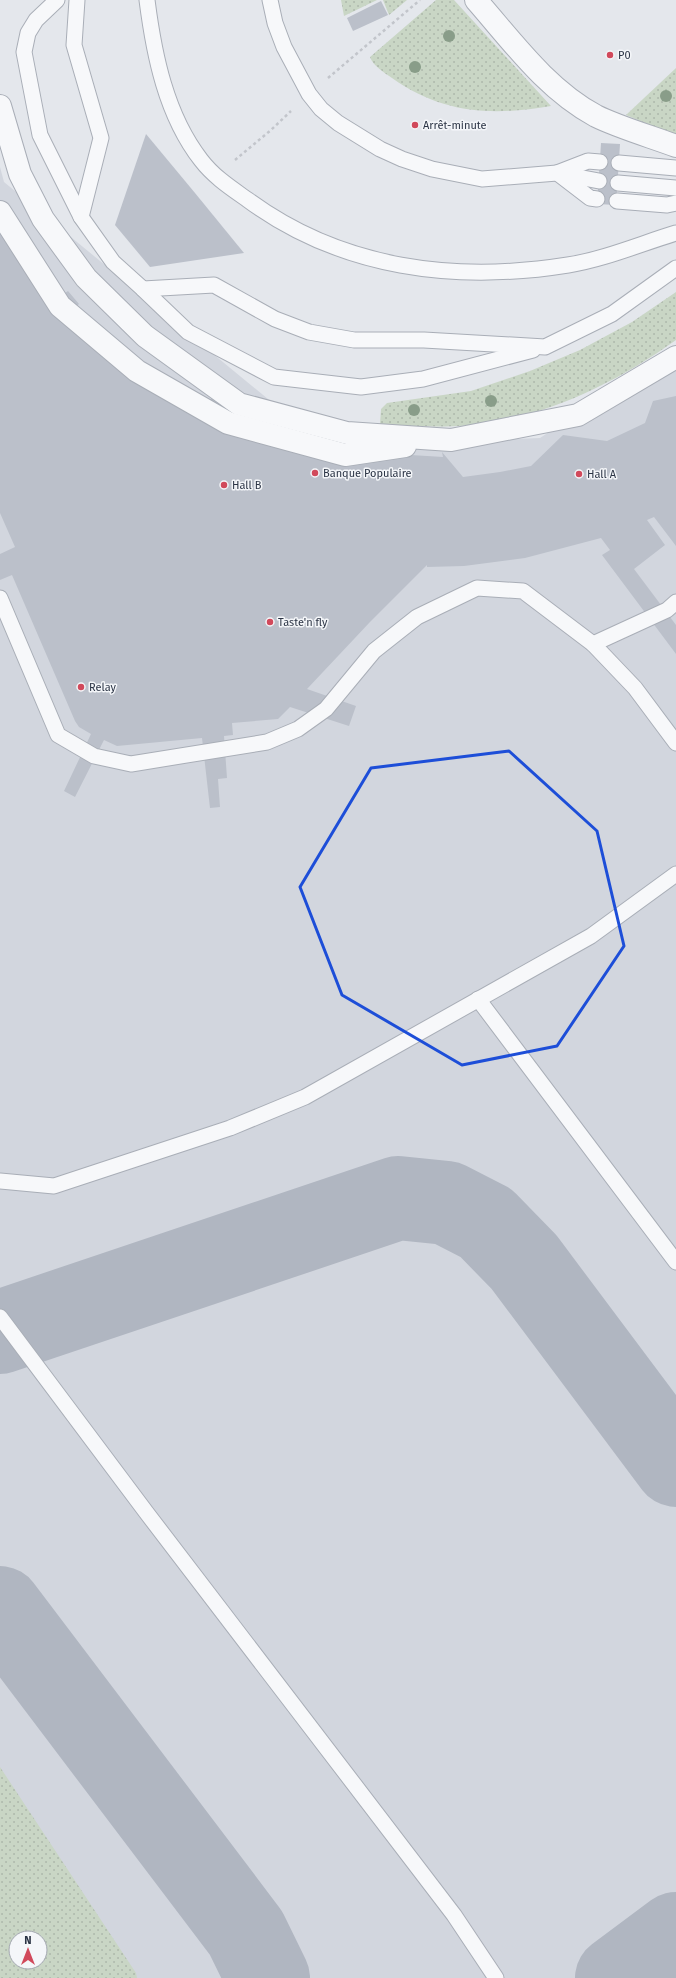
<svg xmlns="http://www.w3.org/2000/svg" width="676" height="1978" viewBox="0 0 676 1978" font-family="'Fira Sans',sans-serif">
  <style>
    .built { fill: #d2d6de; fill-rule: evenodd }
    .grass { fill: url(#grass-dots); fill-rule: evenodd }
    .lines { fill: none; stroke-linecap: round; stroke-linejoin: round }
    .taxiway { stroke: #b0b6c1; stroke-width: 84 }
    .building { fill: #bbc0ca }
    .service-casing { stroke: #a9aeb7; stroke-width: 17 }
    .minor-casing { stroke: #a9aeb7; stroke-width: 24 }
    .path { stroke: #c2c5cb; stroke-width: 2.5; stroke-dasharray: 3 3; stroke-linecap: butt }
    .service { stroke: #f7f8fa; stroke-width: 15 }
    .minor { stroke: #f7f8fa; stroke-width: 22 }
    .tree { fill: #899d89 }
    .marked { fill: none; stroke: #1d4ed8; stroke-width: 3; stroke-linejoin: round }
    .poi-dot { fill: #d1495b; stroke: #f4f6f9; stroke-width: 1.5 }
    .labels { text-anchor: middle; stroke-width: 3; stroke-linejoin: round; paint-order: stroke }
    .poi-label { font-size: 11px; fill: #2b3445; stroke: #f4f6f9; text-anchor: start }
  </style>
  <defs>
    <pattern id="grass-dots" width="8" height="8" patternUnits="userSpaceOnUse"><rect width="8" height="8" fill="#c9d6c5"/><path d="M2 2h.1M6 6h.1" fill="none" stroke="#adb8ab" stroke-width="1.8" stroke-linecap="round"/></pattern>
  </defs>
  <rect width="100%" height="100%" fill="#e4e7ec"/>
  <path class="built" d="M0,167L4,182L325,446L540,438L676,348V1978H0ZM16,1938H40V1962H16Z"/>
  <g class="grass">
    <path d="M341,0H377L344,16Z"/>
    <path d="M383,0H407L389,15Z"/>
    <path d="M436,0H454L551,106C492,116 443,114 392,78C385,73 373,66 370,57Z"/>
    <path d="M676,68V136L626,115Z"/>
    <path d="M676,292V340C614,384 547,417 471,425C440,428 410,426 380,424L381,409L387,403L471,391L530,371L580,350L632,322Z"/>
    <path d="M0,1767L136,1973L137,1978H0ZM16,1938H40V1962H16Z"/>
  </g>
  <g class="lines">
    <g class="taxiway">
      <path d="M0,1332L398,1198L447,1203L486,1223L524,1262L676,1465"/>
      <path d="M0,1608L246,1933L268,1978"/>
      <path d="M617,1978L676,1934"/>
    </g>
  </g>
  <g class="building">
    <path d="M381,1L388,15L353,31L347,18Z"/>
    <path d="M146,134L195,193L244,253L150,267L115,225Z"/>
    <path d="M601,143L620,144L616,205L597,204Z"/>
    <path d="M0,201L24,243L62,295L68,291L79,304L74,308L111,343L204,399H221L379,453L443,457L442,452L463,477L500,472L531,466L563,435L607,441L645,423L653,401L676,396V546L654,517L647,520L665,545L634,569L676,625V654L602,555L610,550L601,538L525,558L464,566L427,567V565L370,622L307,689L356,706L349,726L290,707L278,719L232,723L233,735L224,736L227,778L218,779L220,807L210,808L202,738L117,746L104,740L75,797L64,791L91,734L79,727L75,721L12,575L0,580V554L15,547L0,513Z"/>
  </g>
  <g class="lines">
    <defs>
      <g id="service">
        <path d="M57,0L36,20L28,33L24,52L40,135L81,217L113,262L143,289L214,285L275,319L309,332L354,340H424L545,347L612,314L676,268"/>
        <path d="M77,0L74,45L101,138L81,217"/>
        <path d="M147,0C154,55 166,115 201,160C214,177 231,188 248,200C342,269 455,283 568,265C605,259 640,244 676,233"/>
        <path d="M270,0L275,23L284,47L309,94L321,109L338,123L380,149L402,159L432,169L482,179L557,173L599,181"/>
        <path d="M619,163L676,168"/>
        <path d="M557,173L588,161L600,162"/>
        <path d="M560,175L590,198L597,199"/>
        <path d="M618,183L676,188"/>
        <path d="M617,201L667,205L676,203"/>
        <path d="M143,289L188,332L274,377L361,387L423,379L533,350"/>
        <path d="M0,598L58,735L94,756L131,764L267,742L298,729L326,709L374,651L417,617L477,588L523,591L593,644L635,688L676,743"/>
        <path d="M593,644L667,610L676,602"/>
        <path d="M478,999L676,1262"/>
        <path d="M0,1181L54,1186L230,1128L305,1097L591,936L676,874"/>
        <path d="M0,1317L146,1512L454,1915L496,1978"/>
      </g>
      <g id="minor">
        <path d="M476,0C512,41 546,89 596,116C618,127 652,137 676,146"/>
        <path d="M0,106L20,174L43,219L86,278L145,336L239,404L347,433L451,440L578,415L676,357"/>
        <path d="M0,212L60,306L137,371L228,423L345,455L405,446"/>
      </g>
    </defs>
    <use href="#service" class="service-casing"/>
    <use href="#minor" class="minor-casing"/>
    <g class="path">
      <path d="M328,78L420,0"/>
      <path d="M235,160L271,130L291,111"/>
    </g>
    <use href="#service" class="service"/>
    <use href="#minor" class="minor"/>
  </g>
  <g class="tree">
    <circle cx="449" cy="36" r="6"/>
    <circle cx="415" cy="67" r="6"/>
    <circle cx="666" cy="96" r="6"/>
    <circle cx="491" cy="401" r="6"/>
    <circle cx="414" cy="410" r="6"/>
  </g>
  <path class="marked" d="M509,751L597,831L624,946L557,1046L462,1065L342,995L300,887L371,768Z"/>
  <g class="poi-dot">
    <circle cx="610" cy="55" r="4"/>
    <circle cx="415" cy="125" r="4"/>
    <circle cx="315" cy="473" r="4"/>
    <circle cx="579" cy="474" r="4"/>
    <circle cx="224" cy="485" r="4"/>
    <circle cx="270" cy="622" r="4"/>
    <circle cx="81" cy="687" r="4"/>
  </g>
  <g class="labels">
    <g class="poi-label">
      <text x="618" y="59">P0</text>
      <text x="423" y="129">Arrêt-minute</text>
      <text x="323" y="477">Banque Populaire</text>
      <text x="587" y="478">Hall A</text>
      <text x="232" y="489">Hall B</text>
      <text x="278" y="626">Taste'n fly</text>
      <text x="89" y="691">Relay</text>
    </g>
  </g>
  <g transform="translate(28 1950)"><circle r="19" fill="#f4f6f9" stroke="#a4a8b1"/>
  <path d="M0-3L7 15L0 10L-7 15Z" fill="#d1495b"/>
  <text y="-6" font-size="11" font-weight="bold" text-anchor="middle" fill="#2b3445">N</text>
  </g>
</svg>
